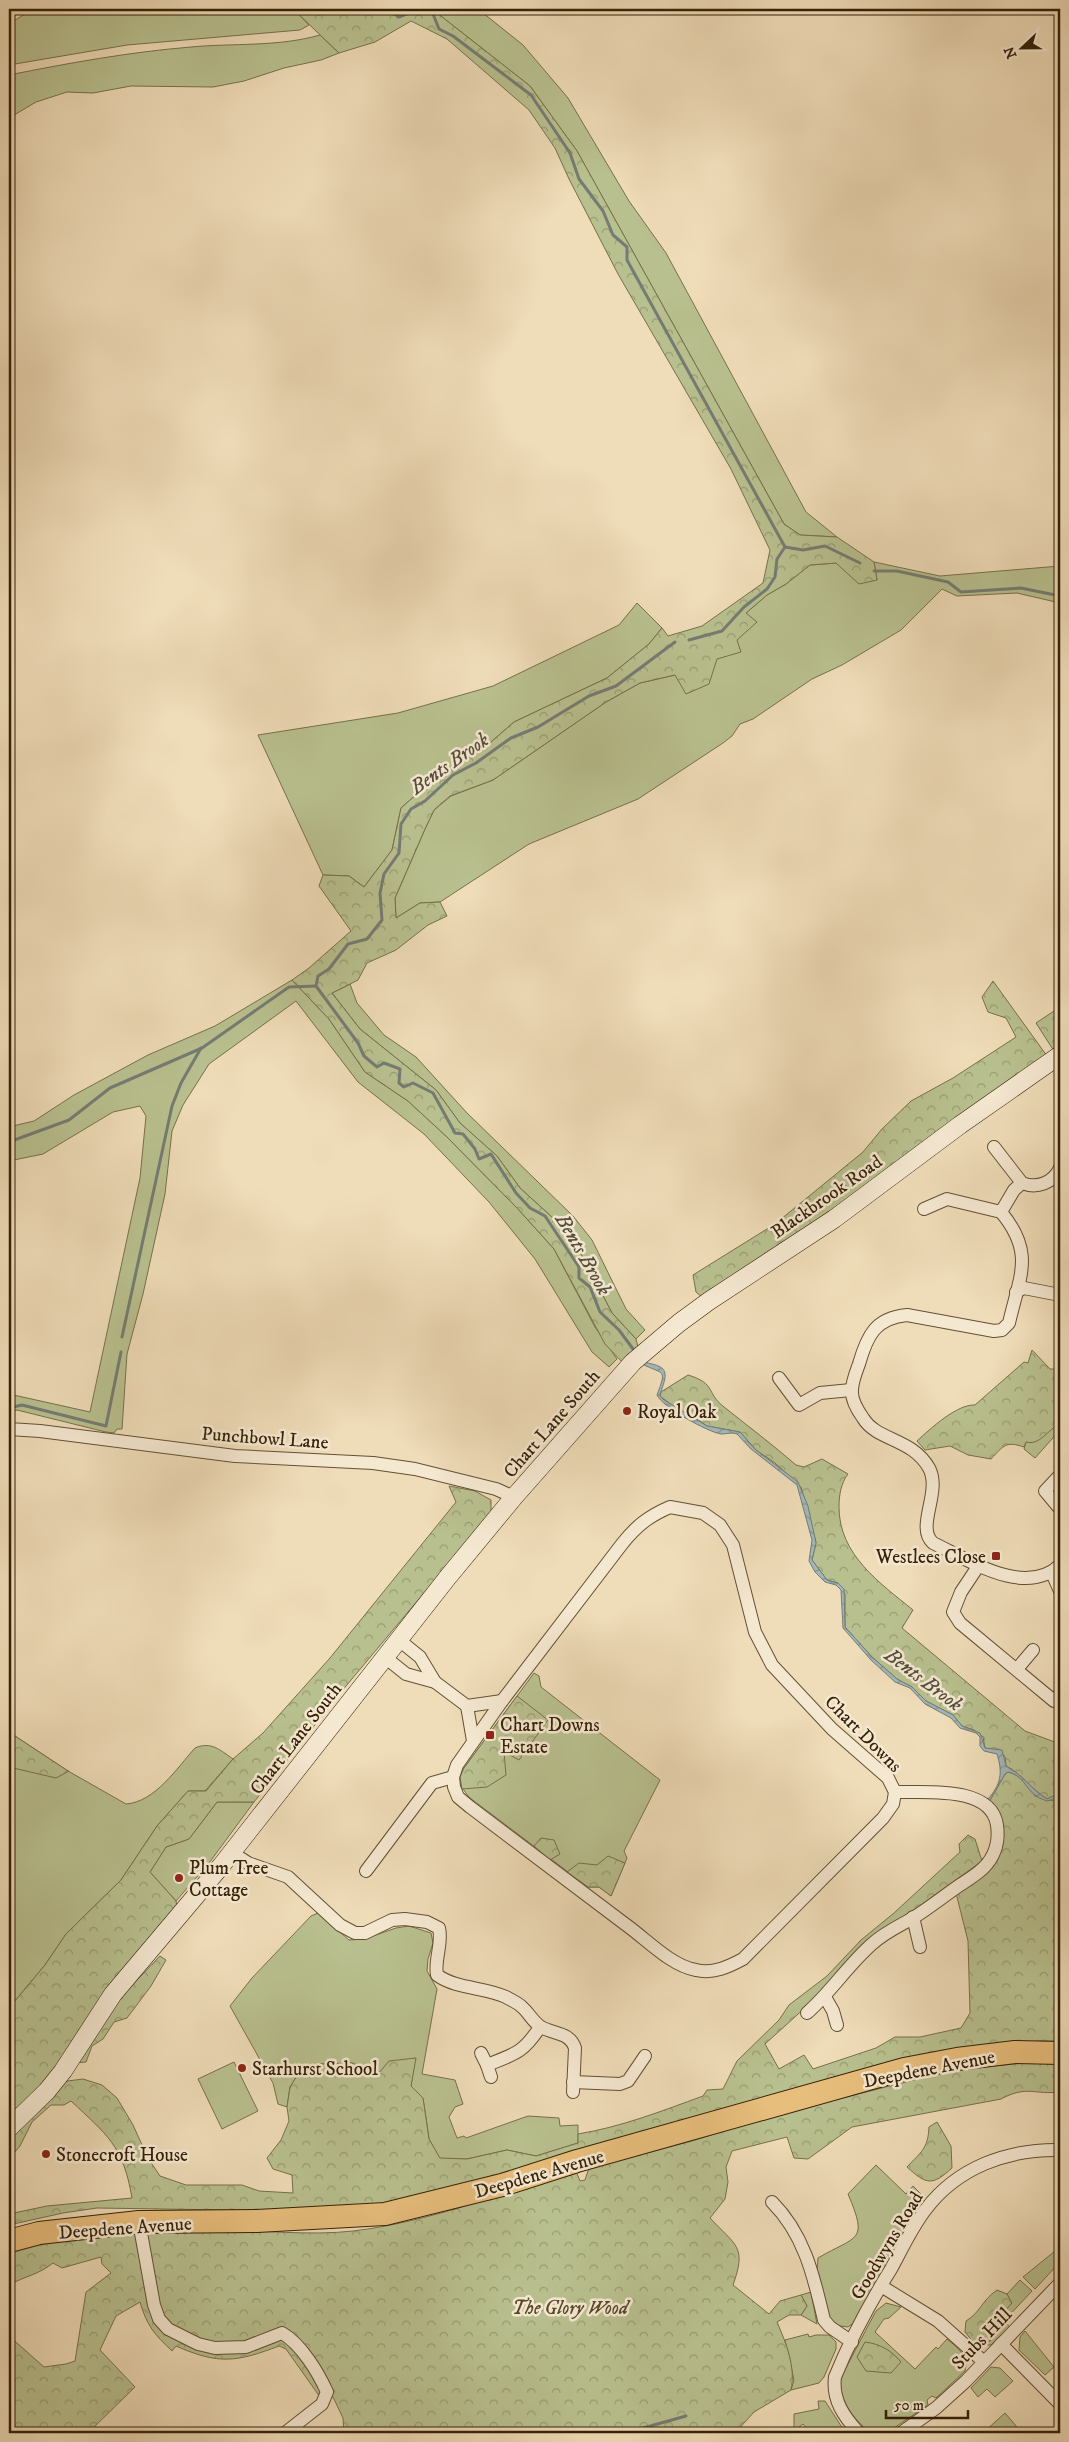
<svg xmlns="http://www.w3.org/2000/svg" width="1069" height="2442" viewBox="0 0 1069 2442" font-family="'IM FELL DW Pica',serif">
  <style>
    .green { fill: #b9c08f; stroke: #77704b }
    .forest { fill: url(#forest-crowns); stroke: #77704b }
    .water { fill: url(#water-waves); stroke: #757c73 }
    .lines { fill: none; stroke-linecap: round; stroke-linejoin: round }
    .stream { stroke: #757c73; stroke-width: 3 }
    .street-casing { stroke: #645033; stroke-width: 14 }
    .secondary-casing { stroke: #352107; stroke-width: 19 }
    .highway-casing { stroke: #352107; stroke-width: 24 }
    .street { stroke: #f5e8d1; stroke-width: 12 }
    .secondary { stroke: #f5e8d1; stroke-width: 18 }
    .highway { stroke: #e8be7c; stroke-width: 22 }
    .poi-dot { fill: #8f2418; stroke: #f5e8d1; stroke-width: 2 }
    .labels { text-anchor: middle; stroke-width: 5; stroke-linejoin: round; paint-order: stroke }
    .street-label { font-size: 19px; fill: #352107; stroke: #f5e8d1 }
    .poi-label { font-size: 19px; fill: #352107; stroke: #f5e8d1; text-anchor: start }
    .park-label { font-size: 19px; font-style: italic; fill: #564929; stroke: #f5e8d1 }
    .water-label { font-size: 20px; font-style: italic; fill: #554e3d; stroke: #f5e8d1 }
  </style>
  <defs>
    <pattern id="forest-crowns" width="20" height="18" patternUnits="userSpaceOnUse" patternTransform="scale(1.25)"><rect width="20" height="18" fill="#b9c08f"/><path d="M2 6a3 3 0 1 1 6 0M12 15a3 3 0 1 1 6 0" fill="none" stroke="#979c73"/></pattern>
    <pattern id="water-waves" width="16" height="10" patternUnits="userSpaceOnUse" patternTransform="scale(1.25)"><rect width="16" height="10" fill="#a0b8bb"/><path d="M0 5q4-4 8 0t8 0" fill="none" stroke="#839596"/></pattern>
  </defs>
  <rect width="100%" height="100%" fill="#efdcb8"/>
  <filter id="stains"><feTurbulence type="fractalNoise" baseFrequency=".004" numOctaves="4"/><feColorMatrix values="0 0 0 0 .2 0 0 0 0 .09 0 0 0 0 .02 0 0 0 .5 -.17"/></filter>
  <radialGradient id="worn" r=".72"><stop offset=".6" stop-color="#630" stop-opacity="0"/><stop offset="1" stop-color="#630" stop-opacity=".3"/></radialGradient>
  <g class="green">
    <path d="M33,9H293L309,25L300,30L127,45L9,65V24Z"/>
    <path d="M432,9H478L523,45L568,98L629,201L666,253L806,512L837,537L800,535L784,524L577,151L530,86Z"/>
    <path d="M320,35L339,53L321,60L284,68L244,81L213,87L131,86L93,93L67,92L36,102L9,118V75C69,63 130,52 191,47C234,43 278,47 320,35Z"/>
    <path d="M874,562L940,576L1060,566V603L1017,593L957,596L942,589L901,630L842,665L812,679L753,719L740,724L732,736L723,743L638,799L529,844L440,902L420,903L396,918L395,898L425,829L434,810L451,796L493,780L606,702L640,683L675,675L717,659L737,640L746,613L767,595L786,584L810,565L836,563L877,580Z"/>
    <path d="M637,603L662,628L649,644L607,678L514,722L483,749L426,786L401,808L392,850L364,887L349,876L323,875L258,735L398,713L493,686L619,625Z"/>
    <path d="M292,980L329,1019L365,1072L408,1101L447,1137L518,1209L554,1249L595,1327L617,1359L609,1367L592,1352L535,1259L489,1202L424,1134L358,1082L296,1001L209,1064L183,1105L172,1131L165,1194L143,1294L127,1354L122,1429H117L114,1433L106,1432L17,1410L9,1412V1394L90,1412L140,1178L146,1116L140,1106L113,1112L43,1154L9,1161V1127L34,1121L74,1095L148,1055L215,1026Z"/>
    <path d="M350,984L357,1003L384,1035L416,1057L467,1113L573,1216L592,1240L626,1309L645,1330L636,1339L612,1313L579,1250L565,1229L520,1188L497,1156L460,1123L436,1090L360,1029L332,993Z"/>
    <path d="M1060,1424V1430L1035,1458L1024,1449L1026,1442C1041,1444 1047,1429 1060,1424Z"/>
    <path d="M534,1673L539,1676L541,1687L660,1780L624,1851L627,1858L611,1896L599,1887H588L470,1798C461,1788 458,1781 464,1768Z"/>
    <path d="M9,1732L68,1771L126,1804C155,1802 177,1768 195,1748C211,1741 220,1750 233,1759L205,1791H188L157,1826L121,1880L66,1934L45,1965L9,2008Z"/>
    <path d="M217,1802H254L209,1863L176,1901L150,1872L166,1847L189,1839Z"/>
    <path d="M318,1913L349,1940L364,1939L396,1928L409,1926L431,1933L433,1943L428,1959L427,1971L437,1989L422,2074L455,2080L463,2104L455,2107L449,2117L457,2138L464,2136L466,2138L528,2116L559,2118L560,2126L578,2125V2143L536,2156L507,2150L467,2159H440L429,2139L423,2098L411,2086L415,2058L378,2074L352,2063L321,2064L300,2071L290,2087L287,2107L278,2104L273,2083L230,2006L252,1978L311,1916Z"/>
    <path d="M234,2062L258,2111L222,2129L198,2079Z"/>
    <path d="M876,2165L906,2194L913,2186L923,2196L924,2203L855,2322L848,2327L833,2325L828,2319L817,2271L818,2258C857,2235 869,2243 848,2194Z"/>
    <path d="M1060,2247V2262L1035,2289L1023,2277Z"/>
    <path d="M1020,2280L1032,2291L1004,2321L1010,2327L991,2345H983L994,2338L988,2323L1001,2315L1011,2303L1007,2294Z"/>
    <path d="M811,2292L817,2324L801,2315L807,2306L801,2295Z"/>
    <path d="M886,2303L901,2307L889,2318L884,2319L875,2332L915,2369L936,2347L938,2349L947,2339C958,2348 969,2356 965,2371L936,2398L932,2396L927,2400L928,2405L888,2432L870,2433C853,2418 840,2402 840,2379L876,2311Z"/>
    <path d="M1025,2331L1054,2367L1045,2375L1019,2350L1020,2337Z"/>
    <path d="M808,2334L809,2337L816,2335H829L836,2342V2349L824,2377L819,2383L791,2390L794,2380L785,2340Z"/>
    <path d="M991,2367L1000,2368L1013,2381L995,2397L987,2389L978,2397L971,2388Z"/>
    <path d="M818,2401H825L845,2432L811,2433L803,2424L794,2431V2414L819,2409Z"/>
    <path d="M1005,2413L1022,2433H986L984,2432Z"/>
  </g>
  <g class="forest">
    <path d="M293,9H432L530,86L577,151L784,524L800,535L837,537L874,562L877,580L859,584L836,563L810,565L786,584L767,595L746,613L757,622L737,640L741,652L717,659L709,684L686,694L675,675L640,683L606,702L493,780L450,796L434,810L425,829L395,898L396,918L420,903L440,902L447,916L428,925L396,950L367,963L358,980L332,993L360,1029L436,1090L460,1123L497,1156L520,1188L565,1229L579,1250L612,1313L636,1339L638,1347L623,1363L605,1344L554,1249L518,1209L447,1137L408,1101L365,1072L329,1019L292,980L309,968L351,931L319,886L323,875L349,876L364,887L392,850L401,808L426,786L483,749L514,722L607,678L649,644L662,628L668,636L702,626L763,583L770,550L731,469L618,274L569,179L555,148L529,110L447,39L411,21L375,42L339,53Z"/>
    <path d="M993,981L1047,1056L856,1193L702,1297L696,1292L693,1275L775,1224L863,1152L882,1129L911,1101L953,1078L1016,1037L1006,1018L988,1012L982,997Z"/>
    <path d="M1060,1007V1046L1054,1051L1036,1023Z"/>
    <path d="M1032,1350L1050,1369H1060V1424C1048,1429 1040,1446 1026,1442L1024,1447C1006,1441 1004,1445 991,1459L968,1455L950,1446L925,1450L917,1441C930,1429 957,1404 975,1405L1024,1362L1028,1363Z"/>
    <path d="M688,1375C717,1384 705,1392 724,1407C748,1426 773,1445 796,1465L804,1467L822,1459L848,1474C841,1483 839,1495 839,1507C839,1555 880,1583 913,1610L902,1628L1025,1731L1060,1744V1793L1047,1799C1032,1790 1022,1774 1006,1766L1005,1757L999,1749L991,1750L985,1748L983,1737L974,1730L962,1726L953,1715L926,1701L912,1687L897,1679L872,1657L845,1627V1594L838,1583L827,1580L812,1560L816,1542L801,1487L775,1463L756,1450L740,1432L707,1426L691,1415L681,1412L660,1396L661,1392Z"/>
    <path d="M449,1486L475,1491L491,1500V1513L341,1692L254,1802H217L189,1839L166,1847L150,1872L176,1901L177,1907L72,2052L9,2122V2008L45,1965L66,1934L121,1880L157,1826L188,1791H206L233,1759L263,1733L330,1658L456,1502Z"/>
    <path d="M517,1696L548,1720L519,1760L504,1752L506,1775L487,1787L462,1789L460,1777L464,1768Z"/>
    <path d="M9,1732L68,1771H69L56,1778L9,1767Z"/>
    <path d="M1008,1772C1019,1774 1029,1786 1035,1796L1054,1801L1060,1797V2041H1037L469,2185L357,2209L230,2210L97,2208L63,2213L9,2225V2214L47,2206L132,2198C123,2145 107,2135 71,2101L64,2105H51L32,2122L20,2146L9,2159V2136L60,2082L83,2079L102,2085L117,2098L133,2125L148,2158L160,2176L186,2185H242L259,2191L293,2193L292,2175L273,2169L267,2158L281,2140L289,2121L287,2107L290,2087L300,2071L321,2064L352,2063L378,2074L389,2061L416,2058L411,2086L423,2098L429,2139L440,2158L467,2159L507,2150L536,2156L578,2143V2134C621,2127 662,2111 703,2096L707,2090L723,2089L737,2061L779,2020L789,2005L827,1976L861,1940L894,1913L960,1852L959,1844L968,1835L975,1839L982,1861L911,1912L765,2044L779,2069L804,2055L813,2069L876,2048L895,2037H920L961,2028L970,2013L968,1941L956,1893L996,1862C1009,1837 1002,1825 989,1802L1005,1774Z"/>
    <path d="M541,1838L554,1840L560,1854L550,1860L534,1846Z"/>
    <path d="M608,1856L625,1863L611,1896L599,1887H588L567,1872L579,1863L597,1865Z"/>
    <path d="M160,1956L166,1960L151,1986L127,2018L114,2022L103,2039L92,2046L86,2062L74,2063L117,2001Z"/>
    <path d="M1060,2060V2092C1034,2095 1027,2085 1001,2099L852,2127L808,2159L794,2158L787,2137L732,2151L726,2167L728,2182L725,2199L710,2218C736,2246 747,2246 733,2285L769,2314L780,2301L801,2295L807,2306L801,2315H789L777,2322C786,2343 796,2367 791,2390L754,2412L735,2433H344L343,2418L333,2397H320L286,2349L279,2346C237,2362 219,2365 176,2346L172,2351C154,2334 147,2326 140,2302L116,2316L100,2350L135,2387L90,2431V2433H9V2336L44,2367L66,2364L75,2361L86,2292L111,2273L102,2264L101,2257L62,2268L53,2263C38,2275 25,2276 9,2285V2254C76,2232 147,2228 218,2230C262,2230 309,2236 353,2231C429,2222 503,2193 576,2171L580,2181L585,2180L589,2168L692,2141L771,2116L957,2069Z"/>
    <path d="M937,2122L951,2146L952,2168C932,2186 927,2185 907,2167C921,2152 928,2149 929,2127Z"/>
    <path d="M997,2290L1007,2294L1012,2303L1001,2315L988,2323L994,2338L983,2345L974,2343L965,2332L966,2321C981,2312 981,2301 997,2290Z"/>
    <path d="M865,2342C880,2344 891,2350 901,2362L891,2373L866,2371L857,2357Z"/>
  </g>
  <path class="water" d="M645,1362C649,1364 656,1364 660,1367C671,1372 661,1388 660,1396L664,1400L707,1426L740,1432L756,1450L798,1482L808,1506L816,1543L812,1560L827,1580L838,1583L844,1589L845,1627L872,1657L897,1679L912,1687L926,1701L953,1715L962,1726L980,1733L985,1748L1002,1750L1006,1766C1022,1774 1032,1790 1047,1799L1060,1793V1797L1047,1801C1044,1800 1039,1798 1036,1796C1026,1789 1022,1774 1008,1772L1005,1774L989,1802L987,1800C1001,1785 1003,1773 997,1754L984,1751L980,1746V1737L976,1733L960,1728L951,1718L925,1704L910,1688L895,1682L871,1660L843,1628L841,1590L836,1585L825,1582L815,1572L809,1561L812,1540L797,1485L751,1449L737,1434C731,1432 727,1434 721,1434C708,1432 662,1407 657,1395C667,1368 664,1375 642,1364Z"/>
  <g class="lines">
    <g class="stream">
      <path d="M388,9L399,17L419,9"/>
      <path d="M431,9L439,29L453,36L531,95L570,153L579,179L603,211L613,235L627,247V260L785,547"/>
      <path d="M785,547L803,550L825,546L860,563"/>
      <path d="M874,571H897L948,582L961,592L1021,588L1060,596"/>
      <path d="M689,640L722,631L744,607L767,589L775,577L777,559L785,547"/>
      <path d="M9,1142L69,1120L110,1088L202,1048L289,987L316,986"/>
      <path d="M122,1337L172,1106L181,1083L201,1048"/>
      <path d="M636,1353L619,1330L600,1312L590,1287L579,1278V1267L545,1216L530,1208L516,1193L491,1154L479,1159L475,1149L463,1134L455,1133L433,1093L413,1083L404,1087L399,1083L400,1069L384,1063L377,1067L364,1056L358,1043L316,986L318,976L329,969L348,944L367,939L382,920L380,893L384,874L399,853L401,824L411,809L425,801L453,775L476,763L511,738L538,727L589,696L616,686L675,642"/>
      <path d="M9,1408L22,1405L106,1426L121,1352"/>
      <path d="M615,2433L636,2430L686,2416"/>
    </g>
    <defs>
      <g id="street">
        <path d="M994,1147L1022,1183"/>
        <path d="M1060,1168C1053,1183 1037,1189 1022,1183L1014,1190L1001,1212C1035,1253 1020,1275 1009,1323L1002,1330L994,1331L907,1315C875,1318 867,1336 859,1364C856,1372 852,1382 852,1390C851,1399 858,1411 863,1418C877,1441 912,1438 929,1468C942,1492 915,1527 933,1543C969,1560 1025,1598 1060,1565"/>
        <path d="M924,1209L947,1199L1001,1212"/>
        <path d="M1016,1292L1024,1288L1060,1295"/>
        <path d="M779,1378L799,1405L820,1393L851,1390"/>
        <path d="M9,1429L40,1431L235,1456L373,1463L415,1469L496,1489L514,1497"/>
        <path d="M1060,1475L1045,1491L1060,1509"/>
        <path d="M670,1507L703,1513L720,1525L733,1545L755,1632L772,1665L832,1729L888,1778L895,1792L893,1804L883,1818L743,1959C728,1967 713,1974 696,1970C672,1966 648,1941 629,1927C576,1887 523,1847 470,1807L458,1797L454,1787L453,1777L457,1765L502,1701L622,1544C636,1526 649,1516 670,1507Z"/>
        <path d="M979,1565L961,1592L953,1612L960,1623L1054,1701L1060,1694"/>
        <path d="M1052,1573L1060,1591"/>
        <path d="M399,1640L420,1657L435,1682"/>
        <path d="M386,1658L406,1674L435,1682L467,1706L502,1701"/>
        <path d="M1017,1669L1033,1650"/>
        <path d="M467,1706L473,1741"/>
        <path d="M231,1852L248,1863L288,1877L340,1925L355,1933H365L392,1920L405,1919L427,1922L439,1928C443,1944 434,1959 437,1975C456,1989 485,1987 506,1997C511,2000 518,2003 522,2007C529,2013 533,2022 541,2027C553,2034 570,2032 575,2048L573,2092"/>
        <path d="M366,1871L432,1783L453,1777"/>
        <path d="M913,1917L920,1947"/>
        <path d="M825,1997L833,2011L837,2025"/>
        <path d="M807,2013C831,1992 848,1965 872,1944C884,1933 899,1926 913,1918C929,1908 944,1896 960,1885C969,1879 980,1873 987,1864C996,1853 999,1839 997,1825C991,1785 925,1793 895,1792"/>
        <path d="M481,2053L487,2065"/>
        <path d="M491,2077L487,2065C515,2054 523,2053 540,2027"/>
        <path d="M573,2082L620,2084L628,2081L645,2056"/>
        <path d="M772,2202C805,2235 814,2278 824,2320L830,2327L852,2342"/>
        <path d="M139,2222L154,2305L159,2319L168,2329L198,2344L215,2348L246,2347L282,2333C301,2344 318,2372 327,2392L322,2404L285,2433"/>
        <path d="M881,2286L938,2321L984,2362"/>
        <path d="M1001,2344L1060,2404"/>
        <path d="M859,2433C844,2417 832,2400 835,2377C850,2340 870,2303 891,2269C902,2249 912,2227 926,2209C958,2167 1008,2149 1060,2150"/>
        <path d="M901,2433L936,2408L966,2381L1060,2283"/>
      </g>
      <path id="secondary" d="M9,2128L47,2091L63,2071L113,1994L221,1866L448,1577L514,1497L633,1362L679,1323L709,1301L834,1219L960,1125L1060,1055"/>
      <path id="highway" d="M9,2241L39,2233L139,2222L257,2221L385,2214L502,2185L577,2161L904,2069L957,2059L1015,2052L1060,2053"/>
    </defs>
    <use href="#street" class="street-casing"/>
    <use href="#secondary" class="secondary-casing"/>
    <use href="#highway" class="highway-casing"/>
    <use href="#street" class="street"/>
    <use href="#secondary" class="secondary"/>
    <use href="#highway" class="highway"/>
  </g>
  <g class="poi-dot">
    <circle cx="627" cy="1411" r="5"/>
    <rect x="991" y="1551" width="10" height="10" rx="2.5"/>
    <rect x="485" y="1730" width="10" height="10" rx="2.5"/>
    <circle cx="179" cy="1878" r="5"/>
    <circle cx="242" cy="2068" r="5"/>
    <circle cx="46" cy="2154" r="5"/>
  </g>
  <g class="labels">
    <g class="street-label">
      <text transform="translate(826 1196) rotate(-35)" y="7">Blackbrook Road</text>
      <text transform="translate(551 1423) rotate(-49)" y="7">Chart Lane South</text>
      <text transform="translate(265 1437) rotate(4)" y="7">Punchbowl Lane</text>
      <text transform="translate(864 1733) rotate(45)" y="7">Chart Downs</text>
      <text transform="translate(295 1738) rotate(-52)" y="7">Chart Lane South</text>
      <text transform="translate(929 2068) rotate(-11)" y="7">Deepdene Avenue</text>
      <text transform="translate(539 2173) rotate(-16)" y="7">Deepdene Avenue</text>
      <text transform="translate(125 2227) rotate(-4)" y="7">Deepdene Avenue</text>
      <text transform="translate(886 2245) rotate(-59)" y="7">Goodwyns Road</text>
      <text transform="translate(981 2338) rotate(-46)" y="7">Stubs Hill</text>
    </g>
    <g class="poi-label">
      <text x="637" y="1418">Royal Oak</text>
      <text x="986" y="1563" text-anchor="end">Westlees Close</text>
      <text x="500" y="1731">Chart Downs<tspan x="500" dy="22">Estate</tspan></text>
      <text x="189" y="1874">Plum Tree<tspan x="189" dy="22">Cottage</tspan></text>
      <text x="252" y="2075">Starhurst School</text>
      <text x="56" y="2161">Stonecroft House</text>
    </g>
    <g class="park-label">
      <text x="570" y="2314">The Glory Wood</text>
    </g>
    <g class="water-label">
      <text transform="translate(449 763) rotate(-35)" y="7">Bents Brook</text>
      <text transform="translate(584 1254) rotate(60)" y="7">Bents Brook</text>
      <text transform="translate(924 1679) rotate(37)" y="7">Bents Brook</text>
    </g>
  </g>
  <rect width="1069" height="2442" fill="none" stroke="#efdcb8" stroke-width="30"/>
  <rect x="10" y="10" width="1049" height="2422" fill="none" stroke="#352107" stroke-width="2.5"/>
  <rect x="15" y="15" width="1039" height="2412" fill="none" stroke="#352107"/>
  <g transform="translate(1022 48) rotate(248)" stroke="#f5e8d1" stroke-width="4" paint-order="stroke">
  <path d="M0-4L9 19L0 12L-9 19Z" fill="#352107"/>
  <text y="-8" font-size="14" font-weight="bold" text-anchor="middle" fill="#352107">N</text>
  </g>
  <path d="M886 2410v8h82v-8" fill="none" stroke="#352107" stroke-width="2.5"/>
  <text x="894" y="2410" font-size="15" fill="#352107" stroke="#f5e8d1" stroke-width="4" paint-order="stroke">50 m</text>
  <rect width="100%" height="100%" filter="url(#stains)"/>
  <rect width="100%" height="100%" fill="url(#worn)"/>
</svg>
